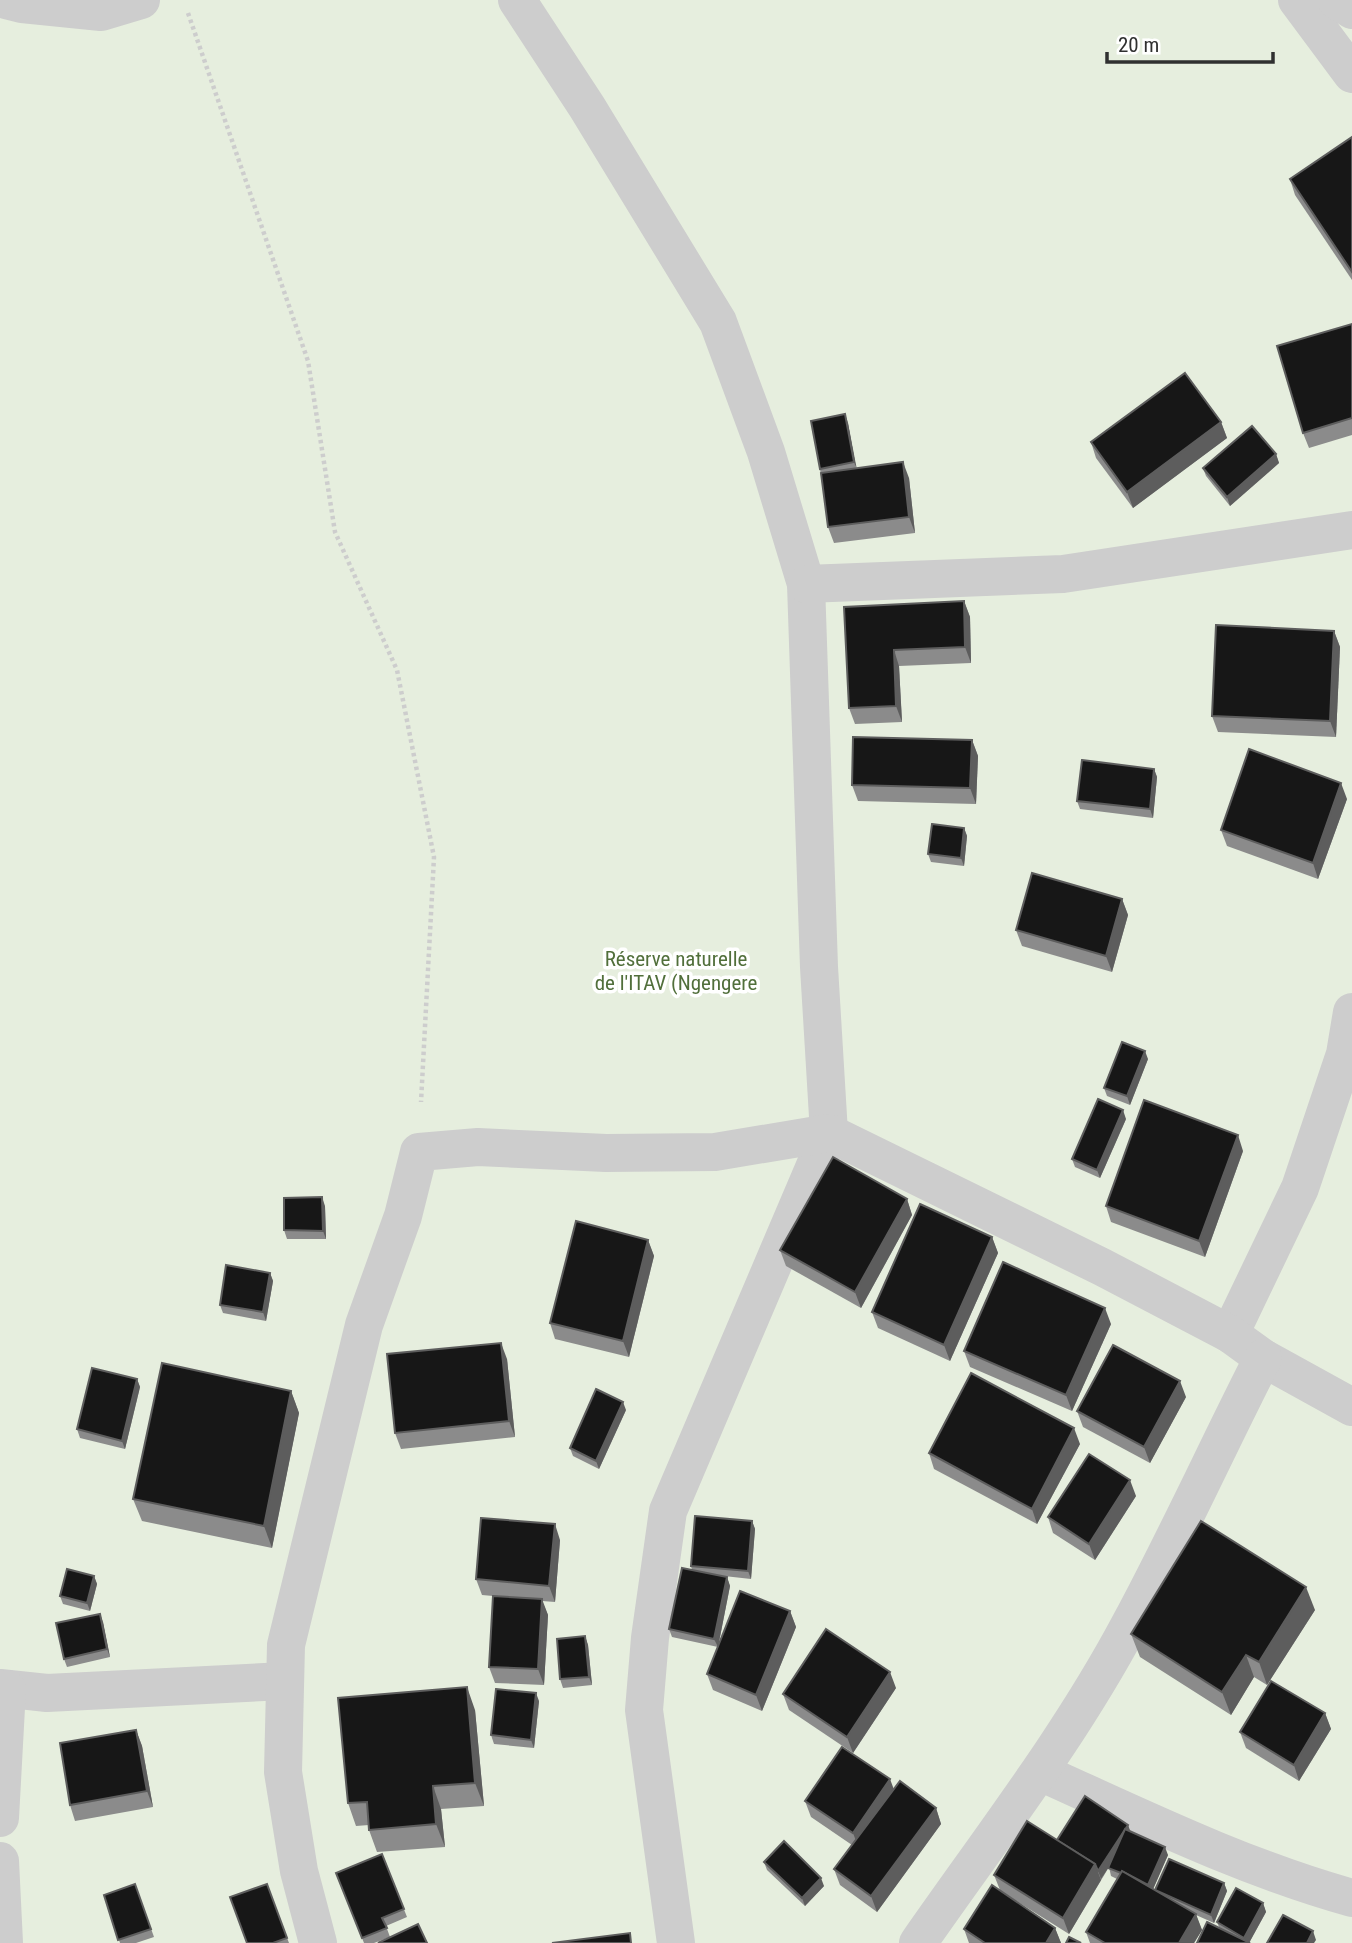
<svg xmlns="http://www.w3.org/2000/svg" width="1352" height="1943" viewBox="0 0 1352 1943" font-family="'Roboto Condensed',sans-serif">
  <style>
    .green { fill: #e6eede }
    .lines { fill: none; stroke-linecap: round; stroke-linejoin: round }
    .path { stroke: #cdcdcd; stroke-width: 4.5; stroke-dasharray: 3.5 3.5; stroke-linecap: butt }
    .minor { stroke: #cdcdcd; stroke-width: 38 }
    .wall { fill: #8b8b8b }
    .shaded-wall { fill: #5d5d5d }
    .building { fill: #171717; stroke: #5d5d5d; stroke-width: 2 }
    .labels { text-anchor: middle; stroke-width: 7; stroke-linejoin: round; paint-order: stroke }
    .park-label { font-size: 21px; fill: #516f3b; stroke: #fff }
  </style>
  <rect width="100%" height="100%" fill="#fff"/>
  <rect class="green" x="0" y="0" width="1352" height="1943"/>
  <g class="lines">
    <path class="path" d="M188,13L308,361L335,532L397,670L434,857L421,1102"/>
    <g class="minor">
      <path d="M6,0L22,4L101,12L141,0"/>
      <path d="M517,0L587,107L718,322L766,452L806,584L819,967L829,1133L668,1511L650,1638L644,1710L676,1943"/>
      <path d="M1297,0L1352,74"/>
      <path d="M1336,0L1352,10"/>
      <path d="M806,584L1063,574L1352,530"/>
      <path d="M1230,1334L1300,1188L1345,1054L1352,1012"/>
      <path d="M0,1688L47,1693L285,1681"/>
      <path d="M1040,1772C1142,1818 1244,1868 1352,1898"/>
      <path d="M0,1818L7,1689"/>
      <path d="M0,1861L4,1943"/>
      <path d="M318,1943L299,1871L283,1772L286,1645L364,1325L403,1216L419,1152L478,1147L606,1153L715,1152L829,1133L1102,1267L1230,1334L1263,1358L1352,1407"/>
      <path d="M918,1943C991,1838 1070,1737 1130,1624C1177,1537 1218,1446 1263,1358"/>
    </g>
  </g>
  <g class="wall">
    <path d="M1352,137V280L1295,195L1290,179Z"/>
    <path d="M1352,324V435L1309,448L1303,433Z"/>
    <path d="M1221,422L1227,438L1133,508L1096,458L1091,442Z"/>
    <path d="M848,423L856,468L909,478L915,533L834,543L828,527L820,469Z"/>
    <path d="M1276,454L1279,463L1230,506L1206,476L1203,468Z"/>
    <path d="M964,601L970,617L971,663L899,666L902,722L855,724L849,708L844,607Z"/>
    <path d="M1334,631L1340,647L1336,737L1218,732L1212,716Z"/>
    <path d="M972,740L978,756L976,804L858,801L852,785Z"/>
    <path d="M1154,769L1157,777L1153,818L1080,809L1077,801Z"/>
    <path d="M1347,799L1318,879L1227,846L1221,830Z"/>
    <path d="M964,828L967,836L964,866L931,862L928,854Z"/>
    <path d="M1122,899L1128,915L1112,972L1022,946L1016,930Z"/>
    <path d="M1148,1059L1130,1105L1107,1096L1104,1088Z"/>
    <path d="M1126,1119L1100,1178L1075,1167L1072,1159Z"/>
    <path d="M1243,1151L1205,1257L1111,1222L1106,1206Z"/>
    <path d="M907,1199L912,1215L861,1308L786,1266L780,1250Z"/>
    <path d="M325,1206L326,1239H287L284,1230Z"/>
    <path d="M992,1237L998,1253L950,1361L878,1328L872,1312Z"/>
    <path d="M648,1240L654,1256L629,1357L555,1339L550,1323Z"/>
    <path d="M270,1273L273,1281L266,1321L223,1313L220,1305Z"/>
    <path d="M1111,1324L1072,1411L970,1367L964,1351Z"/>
    <path d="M507,1359L515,1437L401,1449L395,1433Z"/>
    <path d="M137,1379L140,1387L125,1449L80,1438L77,1429Z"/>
    <path d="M291,1391L299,1413L272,1548L142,1521L133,1499Z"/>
    <path d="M1186,1397L1150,1463L1083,1427L1077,1411Z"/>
    <path d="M626,1410L599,1469L573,1456L570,1448Z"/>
    <path d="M1080,1444L1037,1524L934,1469L929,1453Z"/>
    <path d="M1136,1496L1095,1560L1053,1533L1048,1517Z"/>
    <path d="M752,1521L755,1529L751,1579L724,1576L727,1577L730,1586L718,1647L672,1637L669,1629L692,1570L691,1566Z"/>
    <path d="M560,1540L555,1602L542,1601L548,1615L544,1685L495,1683L489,1667L493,1596L482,1595L476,1579Z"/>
    <path d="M94,1576L97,1584L90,1611L63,1604L60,1596Z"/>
    <path d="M1315,1610L1267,1685L1254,1677L1231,1715L1140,1657L1131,1634Z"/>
    <path d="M790,1611L796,1627L762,1711L713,1690L707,1674Z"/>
    <path d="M103,1622L110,1657L67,1667L64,1659Z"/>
    <path d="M585,1636L588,1645L592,1685L563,1688L560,1679Z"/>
    <path d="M896,1688L853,1753L789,1710L783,1694Z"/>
    <path d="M539,1701L534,1748L494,1744L491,1735Z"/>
    <path d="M475,1710L484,1806L441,1809L445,1847L377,1852L369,1830V1825L356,1826L348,1803Z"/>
    <path d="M1325,1713L1331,1729L1299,1781L1246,1748L1240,1732Z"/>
    <path d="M136,1730L142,1746L153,1807L75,1821L70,1805Z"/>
    <path d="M894,1790L936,1808L941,1824L877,1912L840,1885L834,1869L852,1845L811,1817L805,1801Z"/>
    <path d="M1128,1825L1130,1832L1168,1855L1153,1889L1156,1890L1224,1883L1227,1891L1214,1923L1196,1915L1202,1930L1194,1943H1090L1086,1932L1117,1879L1111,1876L1109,1867L1069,1934L1007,1895L1055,1928L1061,1943H969L964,1929L1000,1890L994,1875L1057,1840Z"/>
    <path d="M382,1854L407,1917L386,1926L390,1937L374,1943H364L336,1873Z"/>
    <path d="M764,1862L824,1886L805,1906L767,1870Z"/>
    <path d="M135,1884L154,1937L136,1943H120L104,1895Z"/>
    <path d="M267,1884L289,1943H247Z"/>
    <path d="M1263,1903L1266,1912L1249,1943L1219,1927L1217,1922Z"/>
  </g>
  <g class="shaded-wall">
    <path d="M845,414L848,423L857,470L854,462Z"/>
    <path d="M1221,422L1227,438L1133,508L1127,492Z"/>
    <path d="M1276,454L1279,463L1230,506L1227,497Z"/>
    <path d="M903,462L909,478L915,533L909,517Z"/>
    <path d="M964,601L970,617L971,663L965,647Z"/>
    <path d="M1334,631L1340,647L1336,737L1330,721Z"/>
    <path d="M894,650L899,666L902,722L896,706Z"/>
    <path d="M972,740L978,756L976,804L970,788Z"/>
    <path d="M1154,769L1157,777L1153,818L1150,809Z"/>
    <path d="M1341,783L1347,799L1318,879L1313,863Z"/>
    <path d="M964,828L967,836L964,866L961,858Z"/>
    <path d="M1122,899L1128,915L1112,972L1106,956Z"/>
    <path d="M1145,1051L1148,1059L1130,1105L1127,1096Z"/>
    <path d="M1123,1110L1126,1119L1100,1178L1097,1170Z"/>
    <path d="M1238,1135L1243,1151L1205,1257L1199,1241Z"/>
    <path d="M322,1197L325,1206L326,1239L323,1231Z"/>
    <path d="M907,1199L912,1215L861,1308L855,1292Z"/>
    <path d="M992,1237L998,1253L950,1361L944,1345Z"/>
    <path d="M648,1240L654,1256L629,1357L623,1341Z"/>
    <path d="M270,1273L273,1281L266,1321L263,1312Z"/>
    <path d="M1105,1308L1111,1324L1072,1411L1066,1395Z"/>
    <path d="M501,1343L507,1359L515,1437L509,1421Z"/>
    <path d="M137,1379L140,1387L125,1449L122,1441Z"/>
    <path d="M1180,1381L1186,1397L1150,1463L1144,1447Z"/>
    <path d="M291,1391L299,1413L272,1548L264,1526Z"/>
    <path d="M623,1402L626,1410L599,1469L596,1461Z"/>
    <path d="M1074,1428L1080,1444L1037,1524L1032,1509Z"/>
    <path d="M1130,1480L1136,1496L1095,1560L1089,1544Z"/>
    <path d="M752,1521L755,1529L751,1579L748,1571Z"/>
    <path d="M555,1524L560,1540L555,1602L549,1586Z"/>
    <path d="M94,1576L97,1584L90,1611L87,1603Z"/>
    <path d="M727,1577L730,1586L718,1647L714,1639Z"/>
    <path d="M1306,1587L1315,1610L1267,1685L1259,1662Z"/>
    <path d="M542,1599L548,1615L544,1685L538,1669Z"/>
    <path d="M790,1611L796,1627L762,1711L756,1695Z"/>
    <path d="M100,1614L103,1622L110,1657L107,1649Z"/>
    <path d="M585,1636L588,1645L592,1685L589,1677Z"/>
    <path d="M1246,1655L1254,1677L1231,1715L1222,1692Z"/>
    <path d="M890,1672L896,1688L853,1753L847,1737Z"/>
    <path d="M467,1687L475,1710L484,1806L475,1783Z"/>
    <path d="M536,1693L539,1701L534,1748L531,1740Z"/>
    <path d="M1325,1713L1331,1729L1299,1781L1294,1765Z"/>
    <path d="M136,1730L142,1746L153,1807L147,1791Z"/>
    <path d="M890,1779L896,1795L859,1849L853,1833Z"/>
    <path d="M433,1786L441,1809L445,1847L436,1824Z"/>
    <path d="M936,1808L941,1824L877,1912L871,1896Z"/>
    <path d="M1128,1825L1131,1833L1101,1879L1098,1871Z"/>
    <path d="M1165,1847L1168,1855L1151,1894L1148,1885Z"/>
    <path d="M1095,1864L1101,1880L1069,1934L1063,1918Z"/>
    <path d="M821,1878L824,1886L805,1906L802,1898Z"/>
    <path d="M1224,1883L1227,1891L1214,1923L1211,1915Z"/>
    <path d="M1263,1903L1266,1912L1249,1943H1246L1244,1938Z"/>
    <path d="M1196,1914L1202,1930L1194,1943H1179Z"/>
    <path d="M1055,1928L1061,1943H1046Z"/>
    <path d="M1313,1931L1316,1940L1314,1943H1307Z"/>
  </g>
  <g class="building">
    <path d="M1352,137V272L1290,179Z"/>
    <path d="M1352,324V418L1303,433L1277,346Z"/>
    <path d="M1185,373L1221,422L1127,492L1091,442Z"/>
    <path d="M845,414L854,462L820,469L811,421Z"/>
    <path d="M1252,426L1276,454L1227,497L1203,468Z"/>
    <path d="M903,462L909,517L828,527L821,473Z"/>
    <path d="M964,601L965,647L894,650L896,706L849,708L844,607Z"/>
    <path d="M1216,625L1334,631L1330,721L1212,716Z"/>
    <path d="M853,737L972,740L970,788L852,785Z"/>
    <path d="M1249,749L1341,783L1313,863L1221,830Z"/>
    <path d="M1082,760L1154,769L1150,809L1077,801Z"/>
    <path d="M932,824L964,828L961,858L928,854Z"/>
    <path d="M1032,873L1122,899L1106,956L1016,930Z"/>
    <path d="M1122,1042L1145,1051L1127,1096L1104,1088Z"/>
    <path d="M1098,1099L1123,1110L1097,1170L1072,1159Z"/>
    <path d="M1144,1100L1238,1135L1199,1241L1106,1206Z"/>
    <path d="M833,1157L907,1199L855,1292L780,1250Z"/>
    <path d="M322,1197L323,1231L284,1230V1198Z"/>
    <path d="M920,1204L992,1237L944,1345L872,1312Z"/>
    <path d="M576,1221L648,1240L623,1341L550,1323Z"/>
    <path d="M1003,1262L1105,1308L1066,1395L964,1351Z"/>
    <path d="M226,1265L270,1273L263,1312L220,1305Z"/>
    <path d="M501,1343L509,1421L395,1433L387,1354Z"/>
    <path d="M1113,1345L1180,1381L1144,1447L1077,1411Z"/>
    <path d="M162,1363L291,1391L264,1526L133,1499Z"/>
    <path d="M92,1368L137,1379L122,1441L77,1429Z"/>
    <path d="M971,1373L1074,1428L1032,1509L929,1453Z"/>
    <path d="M596,1389L623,1402L596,1461L570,1448Z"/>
    <path d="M1089,1454L1130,1480L1089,1544L1048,1517Z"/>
    <path d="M695,1516L752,1521L748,1571L691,1566Z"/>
    <path d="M481,1518L555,1524L549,1586L476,1579Z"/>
    <path d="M1201,1521L1306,1587L1259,1662L1246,1655L1222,1692L1131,1634Z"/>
    <path d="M682,1568L727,1577L714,1639L669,1629Z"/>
    <path d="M67,1569L94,1576L87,1603L60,1596Z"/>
    <path d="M740,1591L790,1611L756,1695L707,1674Z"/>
    <path d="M493,1596L542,1599L538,1669L489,1667Z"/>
    <path d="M100,1614L107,1649L64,1659L56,1623Z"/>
    <path d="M826,1629L890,1672L847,1737L783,1694Z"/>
    <path d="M585,1636L589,1677L560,1679L557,1639Z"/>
    <path d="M1271,1681L1325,1713L1294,1765L1240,1732Z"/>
    <path d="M467,1687L475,1783L433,1786L436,1824L369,1830L367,1802L348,1803L338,1698Z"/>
    <path d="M496,1689L536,1693L531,1740L491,1735Z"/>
    <path d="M136,1730L147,1791L70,1805L60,1743Z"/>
    <path d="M842,1747L890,1779L853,1833L805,1801Z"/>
    <path d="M900,1781L936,1808L871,1896L834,1869Z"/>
    <path d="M1085,1796L1128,1825L1098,1871L1095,1864L1057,1840Z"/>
    <path d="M1027,1821L1095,1864L1063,1918L994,1875Z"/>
    <path d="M1125,1829L1165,1847L1148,1885L1122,1871L1121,1873L1108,1868Z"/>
    <path d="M784,1841L821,1878L802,1898L764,1862Z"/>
    <path d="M382,1854L404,1909L382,1918L387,1928L362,1938L336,1873Z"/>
    <path d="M1169,1859L1224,1883L1211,1915L1155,1890Z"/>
    <path d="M1122,1871L1196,1914L1179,1943H1105L1086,1932Z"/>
    <path d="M135,1884L151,1929L118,1940L104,1895Z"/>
    <path d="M267,1884L287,1938L273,1943H247L230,1897Z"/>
    <path d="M992,1885L1055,1928L1046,1943H985L964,1929Z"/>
    <path d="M1236,1888L1263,1903L1244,1938L1217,1922Z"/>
    <path d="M1283,1915L1313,1931L1307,1943H1267Z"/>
    <path d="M1207,1922L1250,1943H1197Z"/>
    <path d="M418,1924L427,1943H378Z"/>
    <path d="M630,1933L631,1943H552Z"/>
    <path d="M1069,1937L1081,1943H1066Z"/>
  </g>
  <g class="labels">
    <g class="park-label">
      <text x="676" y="966">Réserve naturelle<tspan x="676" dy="24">de l'ITAV (Ngengere</tspan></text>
    </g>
  </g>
  <path d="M1107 52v10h166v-10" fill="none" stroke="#303030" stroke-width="3.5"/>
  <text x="1118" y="52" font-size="21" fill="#303030" stroke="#ffffff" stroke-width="5" paint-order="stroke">20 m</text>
</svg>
